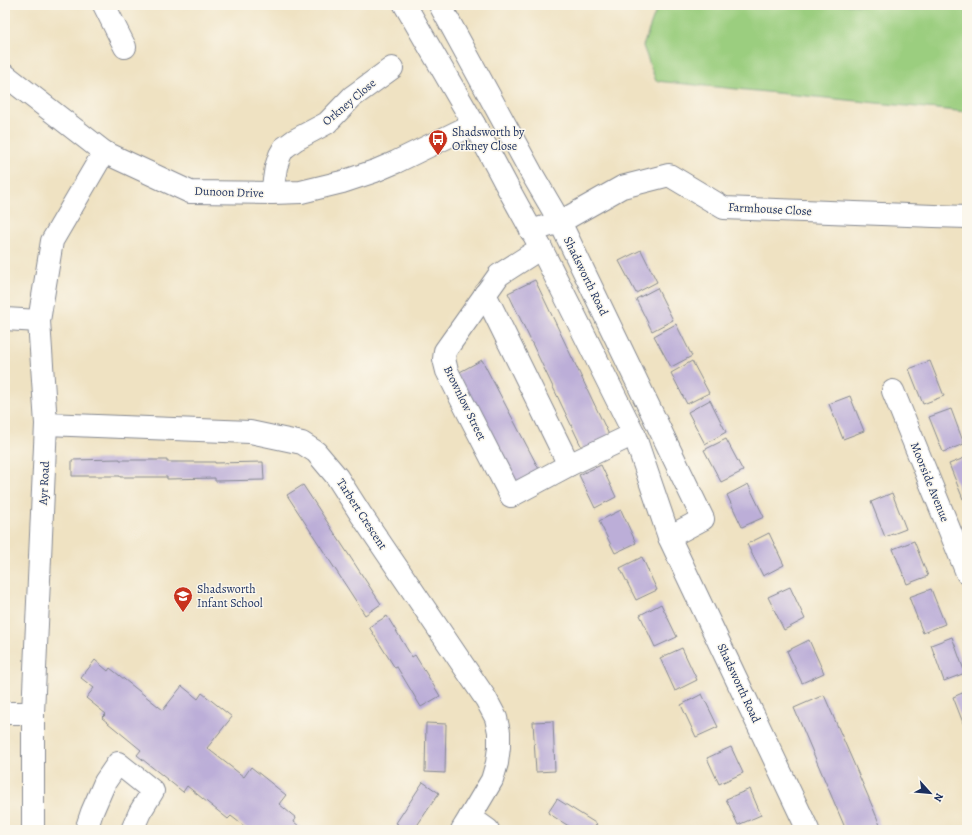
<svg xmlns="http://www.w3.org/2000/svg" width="972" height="835" viewBox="0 0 972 835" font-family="Alegreya,serif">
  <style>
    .green { fill: #9bce7f; stroke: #5b7e6e }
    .building { fill: #bcaed8 }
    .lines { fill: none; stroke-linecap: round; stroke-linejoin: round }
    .minor-casing { stroke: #858890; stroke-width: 24 }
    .major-casing { stroke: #858890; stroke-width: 24 }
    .minor { stroke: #fff; stroke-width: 22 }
    .major { stroke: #fff; stroke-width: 22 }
    .labels { text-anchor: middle; stroke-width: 3; stroke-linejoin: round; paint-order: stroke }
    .street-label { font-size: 12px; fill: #1b2f5e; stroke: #fbf7ec }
    .poi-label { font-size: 12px; fill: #1b2f5e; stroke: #fbf7ec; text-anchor: start }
  </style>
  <rect width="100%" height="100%" fill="#fbf7ec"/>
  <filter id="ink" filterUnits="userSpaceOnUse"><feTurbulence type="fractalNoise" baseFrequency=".025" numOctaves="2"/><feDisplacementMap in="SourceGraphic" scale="8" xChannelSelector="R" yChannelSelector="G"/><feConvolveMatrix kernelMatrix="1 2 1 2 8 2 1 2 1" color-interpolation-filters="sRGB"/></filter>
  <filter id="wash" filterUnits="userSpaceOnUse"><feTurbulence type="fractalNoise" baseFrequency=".012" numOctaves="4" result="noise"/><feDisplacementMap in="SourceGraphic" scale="16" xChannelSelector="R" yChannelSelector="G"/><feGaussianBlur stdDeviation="0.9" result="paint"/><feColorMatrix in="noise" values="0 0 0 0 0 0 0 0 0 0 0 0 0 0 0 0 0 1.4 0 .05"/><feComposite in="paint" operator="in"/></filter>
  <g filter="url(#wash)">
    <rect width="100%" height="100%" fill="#efe2c2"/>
    <path class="green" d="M658,5H967V112L656,81L643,46Z"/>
    <g id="blocks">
      <g class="building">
        <path d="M641,250L657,282L636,293L619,261Z"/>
        <path d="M535,280L611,439L584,452L508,293Z"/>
        <path d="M657,288L673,320L652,331L636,299Z"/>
        <path d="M676,324L692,356L671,367L654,336Z"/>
        <path d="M482,360L540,471L514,486L456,374Z"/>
        <path d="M692,361L709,393L687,404L671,373Z"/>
        <path d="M930,361L944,396L923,404L909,369Z"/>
        <path d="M850,396L864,431L843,439L829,404Z"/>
        <path d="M710,400L726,432L705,444L688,412Z"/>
        <path d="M951,409L964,444L943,452L929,417Z"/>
        <path d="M726,439L743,471L721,482L704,450Z"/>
        <path d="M967,457V498L963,499L949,464Z"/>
        <path d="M120,459V460H167V462H215V463L263,462L264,480L215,481V478L167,479V477H120V476H72V460Z"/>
        <path d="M601,465L616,497L595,508L579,475Z"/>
        <path d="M748,484L764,517L742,527L727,495Z"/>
        <path d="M303,485L381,604L365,615L287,495Z"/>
        <path d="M892,493L906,529L885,537L871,502Z"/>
        <path d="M621,510L636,543L615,553L599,521Z"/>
        <path d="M769,533L784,565L763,576L747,544Z"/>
        <path d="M914,541L928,576L907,584L893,549Z"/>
        <path d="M642,557L657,590L636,600L620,568Z"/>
        <path d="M790,587L805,619L784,630L768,597Z"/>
        <path d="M931,589L945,624L923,633L909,597Z"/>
        <path d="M661,604L677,637L655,647L640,615Z"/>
        <path d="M387,616L412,657L415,655L440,696L421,707L397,667L395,668L369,627Z"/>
        <path d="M952,637L965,673L944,681L931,645Z"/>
        <path d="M809,640L824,673L802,683L787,651Z"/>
        <path d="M682,648L697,680L675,691L660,658Z"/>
        <path d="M95,660L108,671L110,668L163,710L182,686L198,699L202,693L232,717L207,748L244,777L251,767L286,795L279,804L296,818L294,822L304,830H249L231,816L228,819L187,786L183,792L137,755L141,750L102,718L106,714L86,698L94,688L81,678Z"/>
        <path d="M967,691V733L953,697Z"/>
        <path d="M702,694L718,727L696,737L681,705Z"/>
        <path d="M824,695L868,796L882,830H846L794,708Z"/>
        <path d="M553,721L555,771L536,772L533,722Z"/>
        <path d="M426,723L446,724L445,773L425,772Z"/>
        <path d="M731,747L743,773L719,784L707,758Z"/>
        <path d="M423,782L439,793L414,830H394L398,824L396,823Z"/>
        <path d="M750,789L761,815L738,825L726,799Z"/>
        <path d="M557,799L597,824L592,830H575L548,813Z"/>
      </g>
    </g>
  </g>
  <g filter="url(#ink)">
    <use href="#blocks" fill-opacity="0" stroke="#858890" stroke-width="1"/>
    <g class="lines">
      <defs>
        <g id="minor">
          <path d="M104,5L125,47"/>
          <path d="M440,5L532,174L560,222L703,519L669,537"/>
          <path d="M5,75L104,152L190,192L272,193L301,192L342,182L375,171L396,162L474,124"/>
          <path d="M272,193L276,167L280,155L284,148L295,140L327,123L352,97L392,68"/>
          <path d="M531,231L560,222L622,187L669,175L724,208L934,216L967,217"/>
          <path d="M541,248L499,275L445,351L444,359L447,371L457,391L511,496L569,465L634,434"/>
          <path d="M485,294L569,465"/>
          <path d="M5,319L39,321"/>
          <path d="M893,391L967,573"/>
          <path d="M46,424L250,432L302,443L316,452L337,477L360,513L486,699L496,718L499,732V747L497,763L492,780L470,817L462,830"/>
          <path d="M5,713H33"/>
          <path d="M470,817L488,830"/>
          <path d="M33,830V713L46,424L39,321L52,241L104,152"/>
          <path d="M86,830L92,812L105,782L118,763L153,791L140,812L132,830"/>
        </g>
        <path id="major" d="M405,5L474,124L508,188L541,248L634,434L669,537L808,830"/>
      </defs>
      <use href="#minor" class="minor-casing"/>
      <use href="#major" class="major-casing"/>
      <use href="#minor" class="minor"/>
      <use href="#major" class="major"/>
    </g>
  </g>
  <defs>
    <symbol id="bus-pin" viewBox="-11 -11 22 30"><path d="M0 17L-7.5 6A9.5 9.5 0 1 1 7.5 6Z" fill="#c8321e" stroke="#fbf7ec"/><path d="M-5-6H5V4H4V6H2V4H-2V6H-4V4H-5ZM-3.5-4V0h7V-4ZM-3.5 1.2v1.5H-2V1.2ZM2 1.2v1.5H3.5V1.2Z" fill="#fff"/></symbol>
    <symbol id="school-pin" viewBox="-11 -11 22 30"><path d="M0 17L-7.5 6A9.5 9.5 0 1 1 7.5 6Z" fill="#c8321e" stroke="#fbf7ec"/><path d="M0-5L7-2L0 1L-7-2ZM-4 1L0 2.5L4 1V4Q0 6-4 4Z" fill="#fff"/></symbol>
  </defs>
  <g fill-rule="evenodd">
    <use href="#bus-pin" x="427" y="128" width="22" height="30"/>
    <use href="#school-pin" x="172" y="585" width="22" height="30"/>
  </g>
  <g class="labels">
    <g class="street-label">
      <text transform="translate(349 102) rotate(-40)" y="4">Orkney Close</text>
      <text transform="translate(229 192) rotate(2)" y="4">Dunoon Drive</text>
      <text transform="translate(770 209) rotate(3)" y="4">Farmhouse Close</text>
      <text transform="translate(586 276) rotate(64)" y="4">Shadsworth Road</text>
      <text transform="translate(465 403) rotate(64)" y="4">Brownlow Street</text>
      <text transform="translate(930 482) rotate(68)" y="4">Moorside Avenue</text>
      <text transform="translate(44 483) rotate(-87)" y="4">Ayr Road</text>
      <text transform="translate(362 514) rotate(57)" y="4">Tarbert Crescent</text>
      <text transform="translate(739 683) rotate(65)" y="4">Shadsworth Road</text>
    </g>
    <g class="poi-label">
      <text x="452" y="136">Shadsworth by<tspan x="452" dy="14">Orkney Close</tspan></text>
      <text x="197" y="593">Shadsworth<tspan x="197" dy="14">Infant School</tspan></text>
    </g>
  </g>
  <rect width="972" height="835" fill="none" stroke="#fbf7ec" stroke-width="20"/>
  <g transform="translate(930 793) rotate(117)" stroke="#fbf7ec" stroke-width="3" paint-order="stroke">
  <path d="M0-3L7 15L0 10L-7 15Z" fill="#1b2f5e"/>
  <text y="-6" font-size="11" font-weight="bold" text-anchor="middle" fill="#1b2f5e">N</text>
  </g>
</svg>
